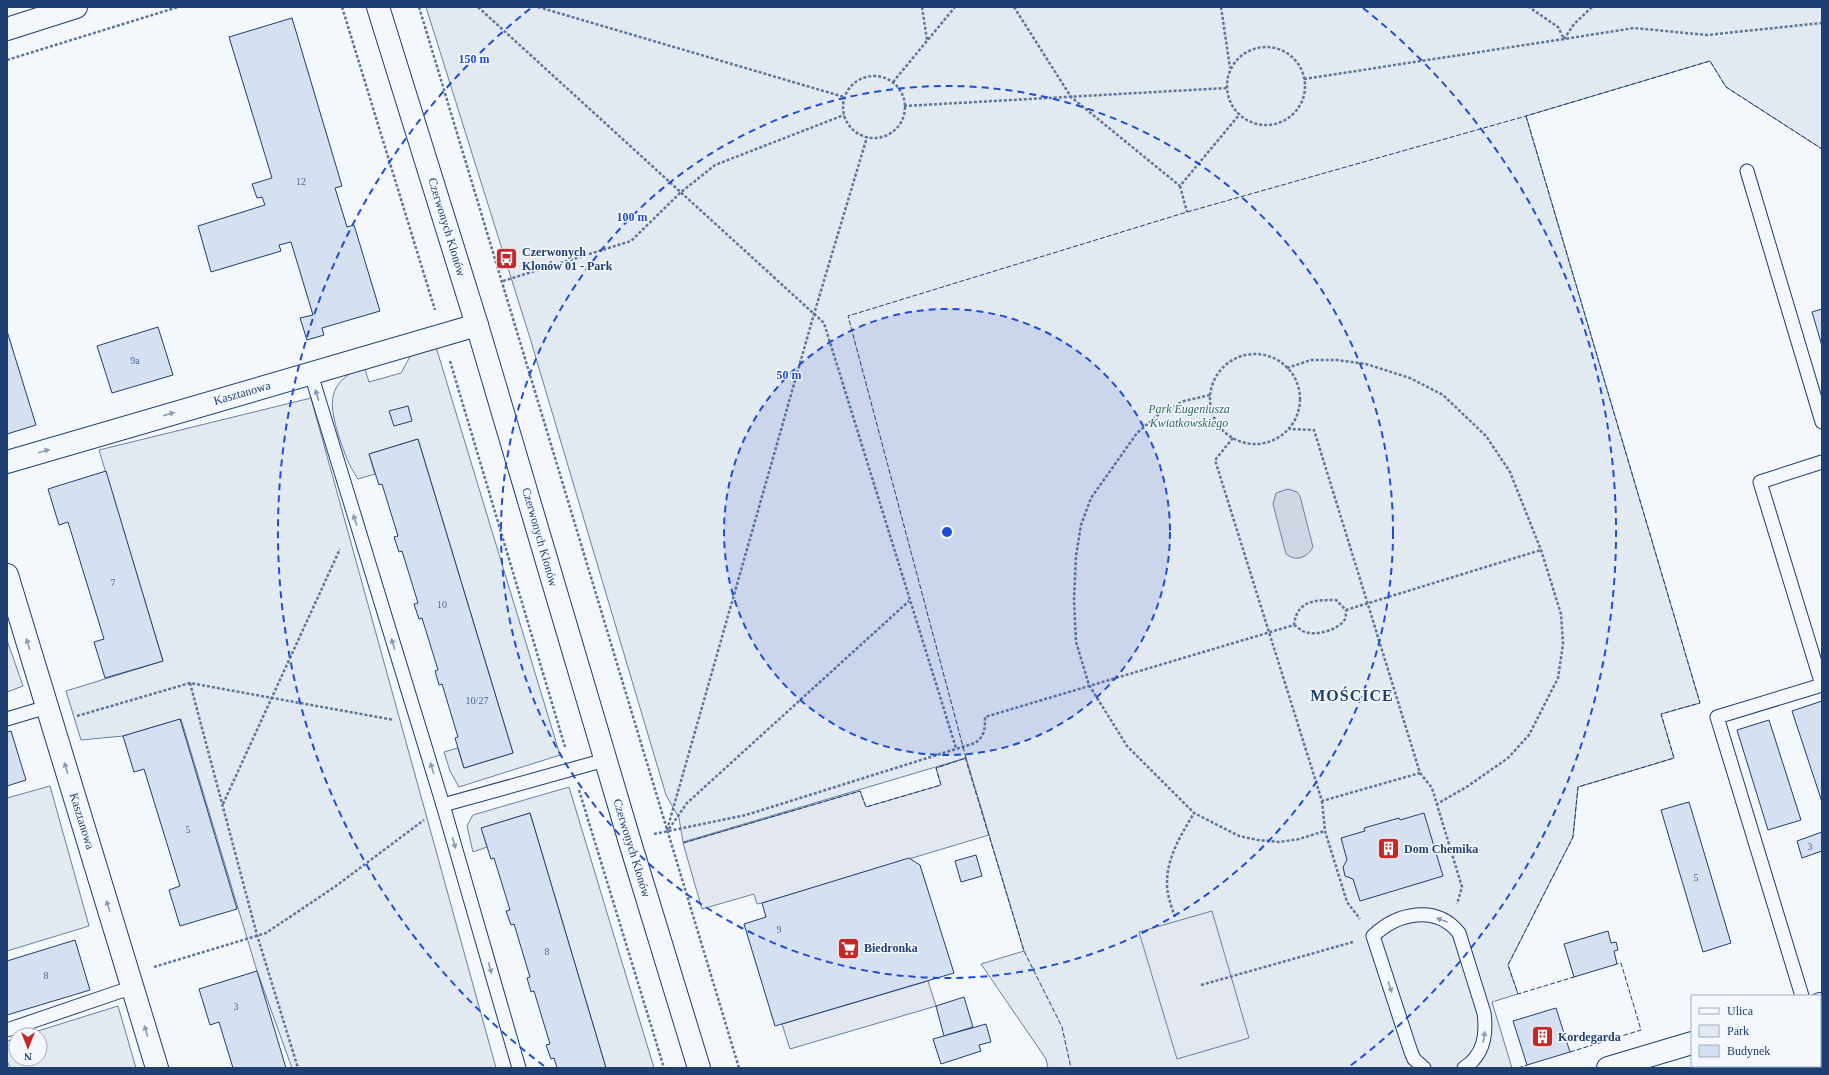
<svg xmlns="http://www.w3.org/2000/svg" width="1829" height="1075" viewBox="0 0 1829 1075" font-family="'Times New Roman',serif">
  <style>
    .green { fill: #e3e9f0; stroke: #687fa3 }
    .parking { fill: #e3e8f0; stroke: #687fa3 }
    .water { fill: #cfd7e4; stroke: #687fa3 }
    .building { fill: #d5e0f0; stroke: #1d3f73 }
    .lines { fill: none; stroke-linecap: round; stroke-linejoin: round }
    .lane-casing { stroke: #1d3f73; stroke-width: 15 }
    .street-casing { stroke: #1d3f73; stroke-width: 24 }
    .secondary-casing { stroke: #1d3f73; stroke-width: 24 }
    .path { stroke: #5e769c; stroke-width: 2.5; stroke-dasharray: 3 2; stroke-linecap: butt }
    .lane { stroke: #f4f7fb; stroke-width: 13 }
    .street { stroke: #f4f7fb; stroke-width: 22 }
    .secondary { stroke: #f4f7fb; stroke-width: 22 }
    .fence { stroke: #1d3f73; stroke-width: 1; stroke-dasharray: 5 2; stroke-linecap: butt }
    .oneway { fill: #889bb7 }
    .ring { fill: none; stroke: #1d4ed8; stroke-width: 2; stroke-dasharray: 7 5 }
    .labels { text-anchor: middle; stroke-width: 3; stroke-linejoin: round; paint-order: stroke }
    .number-label { font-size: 10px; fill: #4b6792 }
    .street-label { font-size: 12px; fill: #1d3f73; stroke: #f4f7fb }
    .poi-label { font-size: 12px; font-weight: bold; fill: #1d3f73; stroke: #f4f7fb; text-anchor: start }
    .park-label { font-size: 12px; font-style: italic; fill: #2c6c60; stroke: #f4f7fb }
    .district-label { font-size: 16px; font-weight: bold; letter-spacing: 1px; fill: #1d3f73; stroke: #f4f7fb }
    .centre { fill: #1d4ed8; stroke: #f4f7fb; stroke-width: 2 }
    .ring-label { font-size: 12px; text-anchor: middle; font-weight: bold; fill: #1d4ed8; stroke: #f4f7fb; stroke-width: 3; stroke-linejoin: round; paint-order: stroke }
  </style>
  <rect width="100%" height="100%" fill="#f4f7fb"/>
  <g class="green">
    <path d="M426,7H1822V149L1726,87L1710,61L1526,116L1700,703L1661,714L1674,758L1578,787L1573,837L1508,965L1518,994L1492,1002L1512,1068H1048L1046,1059L981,964L1024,951L966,758L683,842L679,818L666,795L530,338Z"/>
    <path d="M436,347L560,755L459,787L450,771L444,752L458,748L464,768L513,753L418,439L369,454L375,474L358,479C348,464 345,454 339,437C328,401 327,383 364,366L369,382L401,373L412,353Z"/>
    <path d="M311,398L496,1068H292L257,971L181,719L123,736L81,740L66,691L163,661L99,450Z"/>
    <path d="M7,640L23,686L7,692Z"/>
    <path d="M50,786L89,926L7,951V798Z"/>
    <path d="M569,787L654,1068H606L530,813L482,828L487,847L473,852L467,826L473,815Z"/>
    <path d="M118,1006L136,1068H10L7,1060V1041L16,1038V1059H40V1035H25Z"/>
  </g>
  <g class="parking">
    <path d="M966,758L989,835L762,903L757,904L754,894L702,909L683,843L860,791L866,807L941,785L936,768Z"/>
    <path d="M1212,911L1249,1038L1177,1059L1139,932Z"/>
    <path d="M928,981L936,1006L790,1049L782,1024Z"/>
  </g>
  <path class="water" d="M1288,489L1297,492L1300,496L1313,547C1307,558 1296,562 1286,554L1273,504L1276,493Z"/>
  <g class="building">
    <path d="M292,18L342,186L335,188L347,227L354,225L380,311L322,328L324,335L307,340L300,318L313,315L291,242L279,245L281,251L211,272L198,226L265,205L262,197L257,198L252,184L272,178L229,37Z"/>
    <path d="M1822,309V346L1812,312Z"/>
    <path d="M158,327L173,375L112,393L97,346Z"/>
    <path d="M7,331L36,425L7,434Z"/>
    <path d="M408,406L412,421L394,426L389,411Z"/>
    <path d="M418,439L513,753L464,768L455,738L458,737L442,684L439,685L435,671L438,670L422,618L419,619L414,604L418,603L402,551L399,552L394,537L398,536L382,484L379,485L369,454Z"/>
    <path d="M106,471L163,661L105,678L94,642L104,639L68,522L59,525L48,489Z"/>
    <path d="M1822,701V802L1792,711Z"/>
    <path d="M180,719L237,909L180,926L169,890L180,886L144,769L134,772L123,736Z"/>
    <path d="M1769,720L1801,820L1768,830L1737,730Z"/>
    <path d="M11,731L26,780L7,786V732Z"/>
    <path d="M1689,802L1731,943L1703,952L1661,810Z"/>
    <path d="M530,813L606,1068H557L554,1058L551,1059L546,1045L550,1044L534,991L531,992L527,978L530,977L514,924L511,925L506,911L510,910L494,858L491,859L481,828Z"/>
    <path d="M1424,813L1443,876L1360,901L1353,879L1345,876L1343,867L1347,860L1341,838L1365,831L1364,828L1399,818L1400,820Z"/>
    <path d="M1822,832V851L1802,858L1797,841Z"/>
    <path d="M976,855L982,876L961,882L955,861Z"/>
    <path d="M909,858L920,865L954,973L775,1026L744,924L766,917L762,903Z"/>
    <path d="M1608,931L1611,943L1616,942L1618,950L1614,951L1617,964L1574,977L1564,944Z"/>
    <path d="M75,940L90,990L7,1015V961Z"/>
    <path d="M257,971L286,1068H233L219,1022L210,1025L199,989Z"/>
    <path d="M964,997L973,1027L944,1036L936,1006Z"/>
    <path d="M1556,1008L1570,1052L1527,1065L1513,1021Z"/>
    <path d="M986,1024L991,1042L979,1045L981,1051L941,1064L933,1039Z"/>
  </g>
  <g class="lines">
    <defs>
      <g id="lane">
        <path d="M1747,171L1822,422"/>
        <path d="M311,374L443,805L519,1068"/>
        <path d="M7,719L47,707"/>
        <path d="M443,805L605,760"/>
        <path d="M1802,996L1717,717L1822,685L1760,482L1822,462"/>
        <path d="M7,1030L133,987"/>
        <path d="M1424,1068L1414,1059L1411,1052L1373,936C1397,913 1436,904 1459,933L1484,1013C1487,1035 1484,1055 1464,1068"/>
      </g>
      <g id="street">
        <path d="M7,462L477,325"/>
        <path d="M7,575L157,1068"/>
        <path d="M1820,1004H1822"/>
        <path d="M1608,1068L1692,1043"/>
      </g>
      <g id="secondary">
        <path d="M378,7L477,325L629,839L699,1068"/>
        <path d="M7,29L76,7"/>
      </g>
    </defs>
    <use href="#lane" class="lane-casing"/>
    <use href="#street" class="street-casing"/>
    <use href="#secondary" class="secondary-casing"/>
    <g class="path">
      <path d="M342,7L435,310"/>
      <path d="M419,7L739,1068"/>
      <path d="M478,7L824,323L956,748"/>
      <path d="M538,7L844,97"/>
      <path d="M922,7L927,40"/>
      <path d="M1014,7L1071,97L1180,186L1239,115"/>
      <path d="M1221,7L1230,68"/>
      <path d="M1592,7L1574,24L1564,39L1634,28L1707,35L1822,23"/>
      <circle cx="1266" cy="86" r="39"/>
      <path d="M7,60L178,7"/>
      <circle cx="874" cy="107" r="31"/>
      <path d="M1304,79L1564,39L1558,27L1529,7"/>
      <path d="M893,82L955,7"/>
      <path d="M904,106L1227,88"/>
      <path d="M1180,186L1187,212"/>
      <path d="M503,281L631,241L680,193L715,165L844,115"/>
      <circle cx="1255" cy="399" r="45"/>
      <path d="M450,361L565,747"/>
      <path d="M1287,368L1311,360H1337L1366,364L1410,378L1443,395L1486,436L1510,472L1541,550L1561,614L1563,644L1558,678L1529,735L1508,758L1468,786L1437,804"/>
      <path d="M1210,395L1184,401L1159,414L1137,433L1091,498L1081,525L1076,556L1074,600L1076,642L1089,685L1127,746L1194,813L1239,836L1258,840L1279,842L1299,839L1325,831"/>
      <path d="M1233,438L1215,460L1322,801L1420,773L1314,430L1289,429"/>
      <path d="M1294,625C1298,627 1301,631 1305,632C1316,636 1339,630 1345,619C1346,616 1346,613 1346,610"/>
      <path d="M190,683L257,935L298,1068"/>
      <path d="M77,716L190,683L394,720"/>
      <path d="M1420,773L1432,788L1462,887L1457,904"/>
      <path d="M579,790L664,1068"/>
      <path d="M1322,801L1325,831L1347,902L1360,919"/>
      <path d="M223,804L340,549"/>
      <path d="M669,829L687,803L909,601"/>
      <path d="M667,830L814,314L867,137"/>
      <path d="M654,834L746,815L975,743C985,736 985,728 985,717L1294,625C1297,600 1315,600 1336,600L1346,610L1541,550"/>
      <path d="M1175,917C1171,906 1167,894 1167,883C1167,857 1181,835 1194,813"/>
      <path d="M154,967L266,933L336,886L424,820"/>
      <path d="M1201,985L1353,942"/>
    </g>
    <use href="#lane" class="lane"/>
    <use href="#street" class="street"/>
    <use href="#secondary" class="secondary"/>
    <g class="fence">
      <path d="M1526,116L1700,703L1661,714L1674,758L1578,787L1573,837L1508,965L1518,994L1574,977"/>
      <path d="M965,757L1024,951L1062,1027L1071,1068"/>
      <path d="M683,843L860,791L866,807L941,785L936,768L966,758L848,316L1187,212L1526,116L1710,61L1726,87L1822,149"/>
      <path d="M1570,1052L1641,1030L1621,963L1617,964"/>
      <path d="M1518,1068L1527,1065"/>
    </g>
  </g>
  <defs><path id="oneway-solid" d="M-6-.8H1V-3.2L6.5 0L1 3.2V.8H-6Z"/></defs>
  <g class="oneway">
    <use href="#oneway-solid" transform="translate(317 395) rotate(-107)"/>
    <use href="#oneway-solid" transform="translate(169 414) rotate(-16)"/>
    <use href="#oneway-solid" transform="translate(44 451) rotate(-16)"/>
    <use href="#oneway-solid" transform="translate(355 520) rotate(-107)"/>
    <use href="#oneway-solid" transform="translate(28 644) rotate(-107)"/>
    <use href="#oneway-solid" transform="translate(393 644) rotate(-107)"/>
    <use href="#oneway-solid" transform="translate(66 768) rotate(-107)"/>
    <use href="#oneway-solid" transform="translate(432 768) rotate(-107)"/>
    <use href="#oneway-solid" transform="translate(454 843) rotate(74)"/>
    <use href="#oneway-solid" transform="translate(108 906) rotate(-107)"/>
    <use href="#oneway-solid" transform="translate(1442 920) rotate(-160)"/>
    <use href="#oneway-solid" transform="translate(490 968) rotate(74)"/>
    <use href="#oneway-solid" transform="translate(1390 987) rotate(72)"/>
    <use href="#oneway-solid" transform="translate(146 1031) rotate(-106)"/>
    <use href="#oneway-solid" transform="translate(1484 1037) rotate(-81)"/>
  </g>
  <circle cx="947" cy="532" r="223" fill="#1d4ed8" fill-opacity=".12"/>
  <g class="ring">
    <circle cx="947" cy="532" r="223"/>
    <circle cx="947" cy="532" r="446"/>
    <path d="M544 1066A669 669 0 0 1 531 8M1363 8A669 669 0 0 1 1350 1066"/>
  </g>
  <defs>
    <symbol id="bus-square" viewBox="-11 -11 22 22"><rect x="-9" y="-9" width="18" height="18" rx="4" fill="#c62828" stroke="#f4f7fb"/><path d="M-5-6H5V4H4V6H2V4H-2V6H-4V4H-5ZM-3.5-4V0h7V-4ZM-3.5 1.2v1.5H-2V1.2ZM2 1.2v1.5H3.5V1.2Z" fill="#fff"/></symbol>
    <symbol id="building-square" viewBox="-11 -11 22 22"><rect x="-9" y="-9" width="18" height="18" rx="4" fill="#c62828" stroke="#f4f7fb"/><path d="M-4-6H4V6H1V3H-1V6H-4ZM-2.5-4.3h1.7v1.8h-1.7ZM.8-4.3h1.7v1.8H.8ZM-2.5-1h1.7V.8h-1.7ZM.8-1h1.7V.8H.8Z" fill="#fff"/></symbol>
    <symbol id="supermarket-square" viewBox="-11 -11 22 22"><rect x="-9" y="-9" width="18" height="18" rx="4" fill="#c62828" stroke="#f4f7fb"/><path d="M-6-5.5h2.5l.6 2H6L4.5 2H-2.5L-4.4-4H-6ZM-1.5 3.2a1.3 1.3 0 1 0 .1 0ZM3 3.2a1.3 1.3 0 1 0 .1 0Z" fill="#fff"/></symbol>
  </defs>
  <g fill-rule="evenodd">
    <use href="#bus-square" x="494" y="246" width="25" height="25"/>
    <use href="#building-square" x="1376" y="836" width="25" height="25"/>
    <use href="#supermarket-square" x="836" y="936" width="25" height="25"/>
    <use href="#building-square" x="1530" y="1024" width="25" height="25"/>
  </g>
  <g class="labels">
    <g class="number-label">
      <text x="301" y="185">12</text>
      <text x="135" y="364">9a</text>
      <text x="113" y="586">7</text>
      <text x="442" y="608">10</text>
      <text x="477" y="704">10/27</text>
      <text x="188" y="833">5</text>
      <text x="1810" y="850">3</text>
      <text x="1696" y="881">5</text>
      <text x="779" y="933">9</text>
      <text x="547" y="955">8</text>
      <text x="46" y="979">8</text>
      <text x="236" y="1010">3</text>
    </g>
    <g class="street-label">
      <text transform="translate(447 227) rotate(73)" y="4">Czerwonych Klonów</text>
      <text transform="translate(242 393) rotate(-16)" y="4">Kasztanowa</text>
      <text transform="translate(540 537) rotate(74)" y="4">Czerwonych Klonów</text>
      <text transform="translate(82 821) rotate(73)" y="4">Kasztanowa</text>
      <text transform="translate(632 848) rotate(73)" y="4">Czerwonych Klonów</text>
    </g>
    <g class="poi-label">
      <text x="522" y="256">Czerwonych<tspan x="522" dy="14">Klonów 01 - Park</tspan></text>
      <text x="1404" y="853">Dom Chemika</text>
      <text x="864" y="952">Biedronka</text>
      <text x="1558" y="1041">Kordegarda</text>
    </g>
    <g class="park-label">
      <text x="1189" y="413">Park Eugeniusza<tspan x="1189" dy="14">Kwiatkowskiego</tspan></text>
    </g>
    <g class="district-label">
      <text x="1352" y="701">MOŚCICE</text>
    </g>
  </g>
  <circle cx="947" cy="532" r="6" class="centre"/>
  <g class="ring-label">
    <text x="474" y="63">150 m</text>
    <text x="632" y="221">100 m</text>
    <text x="789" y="379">50 m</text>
  </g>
  <rect width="1829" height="1075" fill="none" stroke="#1d3f73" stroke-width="16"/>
  <rect x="1691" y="995" width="130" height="72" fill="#f4f7fb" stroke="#9eadc5"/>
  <rect x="1699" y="1008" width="20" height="6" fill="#f4f7fb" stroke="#9eadc5"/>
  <text x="1727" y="1015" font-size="12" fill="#1d3f73">Ulica</text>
  <rect x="1699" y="1025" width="20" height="12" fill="#e3e9f0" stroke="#9eadc5"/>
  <text x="1727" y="1035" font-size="12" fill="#1d3f73">Park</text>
  <rect x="1699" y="1045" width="20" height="12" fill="#d5e0f0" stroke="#9eadc5"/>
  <text x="1727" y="1055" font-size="12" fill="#1d3f73">Budynek</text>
  <g transform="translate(28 1047) rotate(180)"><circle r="19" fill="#f4f7fb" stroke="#9eadc5"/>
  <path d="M0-3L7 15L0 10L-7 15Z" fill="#c62828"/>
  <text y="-6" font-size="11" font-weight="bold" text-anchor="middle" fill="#1d3f73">N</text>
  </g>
</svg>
